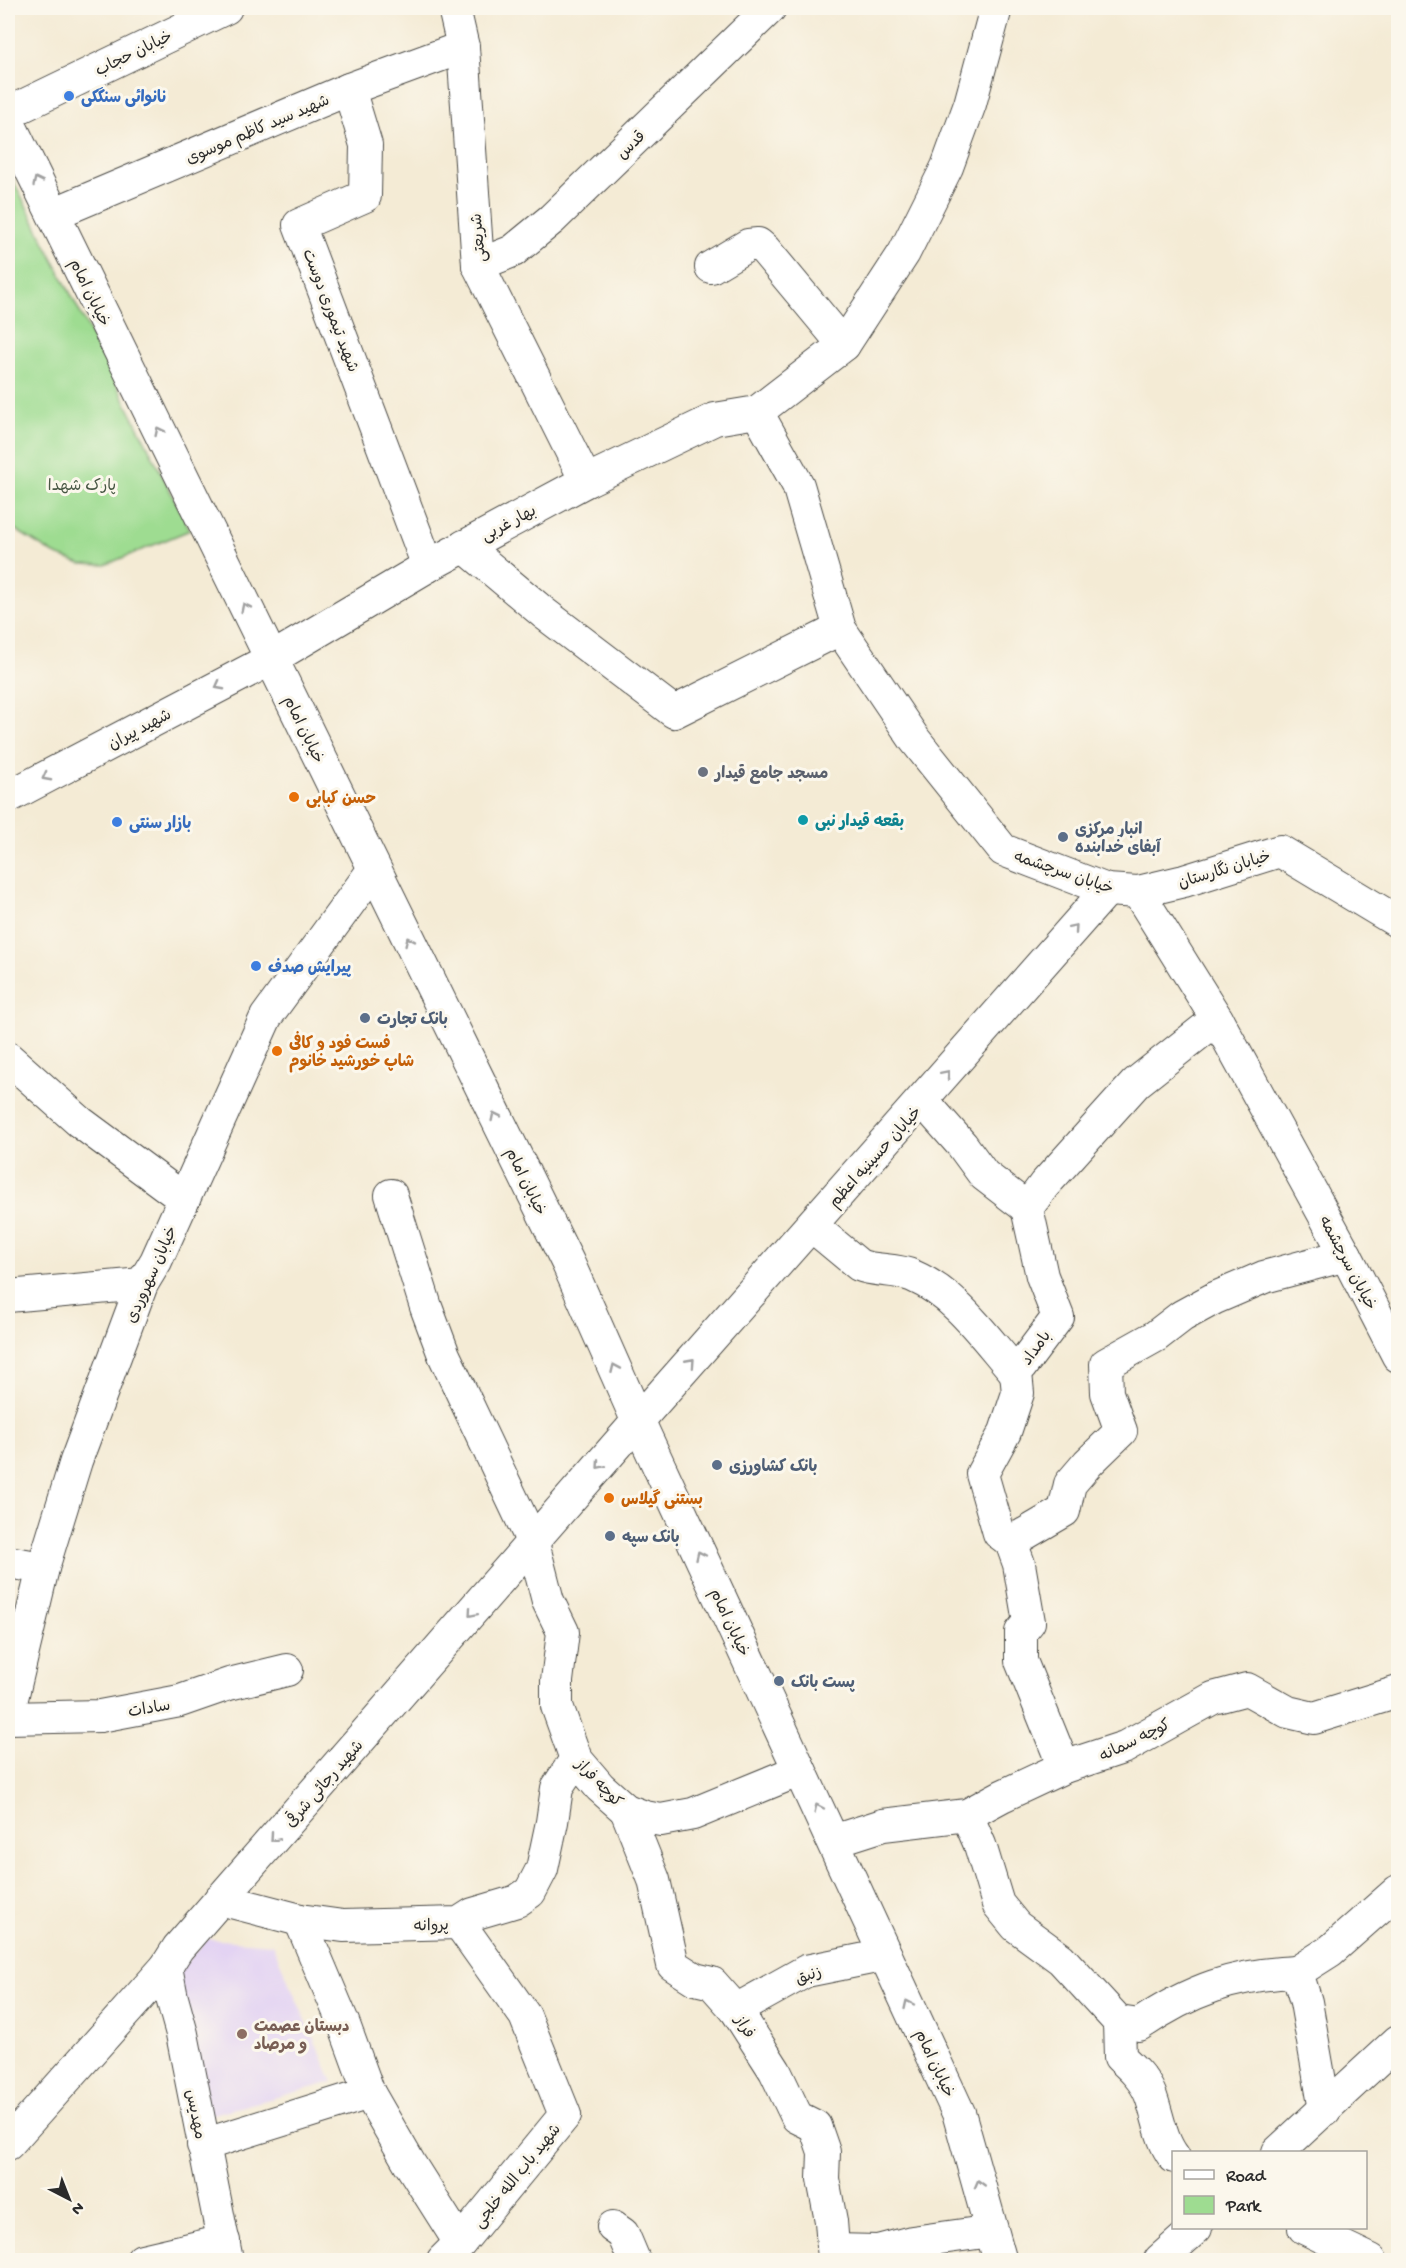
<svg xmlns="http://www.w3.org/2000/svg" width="1406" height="2268" viewBox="0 0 1406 2268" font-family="'Gochi Hand','Playpen Sans Arabic',sans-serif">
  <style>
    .built { fill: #e3d3f3 }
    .green { fill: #9edc91; stroke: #64845e; stroke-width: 1.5 }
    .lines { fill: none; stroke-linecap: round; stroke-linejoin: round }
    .minor-casing { stroke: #494844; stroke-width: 34 }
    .major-casing { stroke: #494844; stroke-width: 35 }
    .minor { stroke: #fff; stroke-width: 32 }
    .major { stroke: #fff; stroke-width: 33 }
    .oneway { stroke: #a0a0a0 }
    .shop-dot { fill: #3f7fe0; stroke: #fbf7ec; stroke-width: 2 }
    .worship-dot { fill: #6b7280; stroke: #fbf7ec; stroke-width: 2 }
    .food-dot { fill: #e8710a; stroke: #fbf7ec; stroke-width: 2 }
    .culture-dot { fill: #0f9aa8; stroke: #fbf7ec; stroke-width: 2 }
    .service-dot { fill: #5c6f8a; stroke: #fbf7ec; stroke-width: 2 }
    .education-dot { fill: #8d6e63; stroke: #fbf7ec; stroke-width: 2 }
    .labels { text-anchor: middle; stroke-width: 6; stroke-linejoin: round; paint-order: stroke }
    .street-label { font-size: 16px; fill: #2b2b2b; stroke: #fbf7ec }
    .shop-label { font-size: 16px; font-weight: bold; fill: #366cbe; stroke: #fbf7ec; text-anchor: start }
    .park-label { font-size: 16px; fill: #485744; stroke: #fbf7ec }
    .worship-label { font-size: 16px; font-weight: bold; fill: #5b616d; stroke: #fbf7ec; text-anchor: start }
    .food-label { font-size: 16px; font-weight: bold; fill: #c56008; stroke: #fbf7ec; text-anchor: start }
    .culture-label { font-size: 16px; font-weight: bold; fill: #0d838f; stroke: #fbf7ec; text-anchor: start }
    .service-label { font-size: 16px; font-weight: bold; fill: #4e5e75; stroke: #fbf7ec; text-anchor: start }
    .education-label { font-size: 16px; font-weight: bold; fill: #785e54; stroke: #fbf7ec; text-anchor: start }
  </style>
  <rect width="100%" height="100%" fill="#fbf7ec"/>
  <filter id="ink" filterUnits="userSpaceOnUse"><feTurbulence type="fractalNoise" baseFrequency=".0167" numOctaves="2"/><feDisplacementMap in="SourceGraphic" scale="12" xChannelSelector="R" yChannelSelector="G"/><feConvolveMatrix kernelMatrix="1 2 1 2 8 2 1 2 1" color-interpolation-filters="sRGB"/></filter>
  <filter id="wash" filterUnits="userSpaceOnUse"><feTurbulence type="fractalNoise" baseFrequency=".008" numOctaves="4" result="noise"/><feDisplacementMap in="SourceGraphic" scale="24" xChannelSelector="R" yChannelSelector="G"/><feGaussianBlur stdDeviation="1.35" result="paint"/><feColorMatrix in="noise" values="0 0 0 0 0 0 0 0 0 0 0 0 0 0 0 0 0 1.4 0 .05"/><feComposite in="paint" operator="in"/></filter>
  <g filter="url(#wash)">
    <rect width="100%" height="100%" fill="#f4ebd5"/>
    <path class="built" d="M207,1939L272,1944L333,2082L187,2121L165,1987Z"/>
    <path class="green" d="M8,170L190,530L105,565L81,564L54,554L8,525Z"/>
  </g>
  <g filter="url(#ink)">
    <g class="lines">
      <defs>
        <g id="minor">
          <path d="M454,8L463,47L478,265L586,481"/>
          <path d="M349,89L366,145L365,196L299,225L428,566"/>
          <path d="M8,113L226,8"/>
          <path d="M53,214L349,89L463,47"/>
          <path d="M478,265L513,251L552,219L770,8"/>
          <path d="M711,267L748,245L758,244L765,250L844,345"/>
          <path d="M757,412L798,485L840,629L915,740L1003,850L1107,890L1138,892L1217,1019L1346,1255L1398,1356"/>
          <path d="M464,546L545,614L674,712L840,629"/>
          <path d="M8,797L271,659L428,566L586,481L715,419L757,412L844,345L904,253L947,167L970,104L996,8"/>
          <path d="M1138,892L1184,881L1280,851L1398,922"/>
          <path d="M8,1058L80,1122L184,1199"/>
          <path d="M923,1101L962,1145L984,1175L1027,1208"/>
          <path d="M391,1195L426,1307L444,1355L533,1543L548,1601L563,1632L557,1681V1706L576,1759L600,1787L626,1810L645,1817L661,1820L693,1814L800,1770"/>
          <path d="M812,1226L859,1265C876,1272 895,1268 913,1276C957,1295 985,1338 1016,1373"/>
          <path d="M8,1296L142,1284"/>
          <path d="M1011,1542L1064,1511L1070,1484L1088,1463L1121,1431L1107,1393L1106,1364L1156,1336L1182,1316L1215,1298L1264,1277L1346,1255"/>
          <path d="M8,1562L43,1568"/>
          <path d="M8,1715L43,1568L76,1461L142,1284L156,1261L266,1017L374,869"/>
          <path d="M8,1718L100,1716L180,1701L229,1684L287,1670"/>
          <path d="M1064,1767L1021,1661V1632L1029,1622L1019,1564L1011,1542L999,1533L982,1474L1005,1432L1018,1393L1016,1373L1058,1317L1042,1276L1027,1208L1044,1185L1136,1083L1217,1019"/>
          <path d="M626,1810L654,1880L673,1965L695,1979L712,1983L736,2010L775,2071L797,2117L815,2126L824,2152L823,2179L831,2221L834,2260"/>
          <path d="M967,1815L980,1845L998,1904L1016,1926L1061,1959L1119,2022L1139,2025C1190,1990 1235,1974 1297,1972"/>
          <path d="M833,1841L883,1825L967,1815L1002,1796L1064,1767L1125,1747L1213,1698L1247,1689L1288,1712L1314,1718L1398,1692"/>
          <path d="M220,1899L300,1920L343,1926L459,1923L473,1914L517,1901L530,1892L542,1869L552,1822L557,1788L576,1759"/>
          <path d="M300,1920L343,2022L369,2093L410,2164L460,2243"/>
          <path d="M166,1967L172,1998L182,2034L227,2260"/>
          <path d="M736,2010L806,1971L886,1955"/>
          <path d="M1119,2022L1120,2057C1131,2067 1144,2079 1150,2094C1158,2114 1160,2139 1174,2157"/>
          <path d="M1325,2110L1306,2002L1297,1972L1330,1951L1398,1891"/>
          <path d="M8,2144L166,1967L178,1948L638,1421L1107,890"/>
          <path d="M203,2145L369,2093"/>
          <path d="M1278,2152L1398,2041"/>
          <path d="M613,2227L623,2234L634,2260"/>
          <path d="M1304,2228L1371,2260"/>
          <path d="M834,2250L878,2251L912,2242L992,2231"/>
          <path d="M142,2260L224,2241"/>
          <path d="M443,2260L460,2243L565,2115L525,2016L459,1923"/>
          <path d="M1160,2260L1196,2228"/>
        </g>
        <path id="major" d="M8,122L568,1263L638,1421L959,2114L1000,2260"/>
      </defs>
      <use href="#minor" class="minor-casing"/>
      <use href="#major" class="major-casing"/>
      <use href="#minor" class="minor"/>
      <use href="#major" class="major"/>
    </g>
    <defs><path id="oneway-chevron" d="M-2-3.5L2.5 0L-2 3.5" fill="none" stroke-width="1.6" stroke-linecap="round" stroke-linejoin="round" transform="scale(1.5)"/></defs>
    <g class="oneway">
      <use href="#oneway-chevron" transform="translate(37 181) rotate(-116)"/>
      <use href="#oneway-chevron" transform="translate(159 431) rotate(-116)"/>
      <use href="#oneway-chevron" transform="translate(245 607) rotate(-116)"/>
      <use href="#oneway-chevron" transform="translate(219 686) rotate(152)"/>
      <use href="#oneway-chevron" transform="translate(46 777) rotate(152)"/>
      <use href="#oneway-chevron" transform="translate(1074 928) rotate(-49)"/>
      <use href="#oneway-chevron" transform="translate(409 941) rotate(-116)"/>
      <use href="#oneway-chevron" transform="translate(946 1074) rotate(-49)"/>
      <use href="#oneway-chevron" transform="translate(495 1116) rotate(-116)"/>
      <use href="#oneway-chevron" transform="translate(691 1362) rotate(-48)"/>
      <use href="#oneway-chevron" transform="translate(615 1368) rotate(-114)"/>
      <use href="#oneway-chevron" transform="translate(600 1465) rotate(131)"/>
      <use href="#oneway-chevron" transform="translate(700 1555) rotate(-115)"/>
      <use href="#oneway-chevron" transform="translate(472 1613) rotate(131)"/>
      <use href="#oneway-chevron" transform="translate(818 1808) rotate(-115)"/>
      <use href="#oneway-chevron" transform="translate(274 1838) rotate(131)"/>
      <use href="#oneway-chevron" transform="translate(908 2004) rotate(-115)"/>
      <use href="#oneway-chevron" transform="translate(979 2184) rotate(-105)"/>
    </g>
  </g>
  <g class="shop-dot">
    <circle cx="69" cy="96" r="6"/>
    <circle cx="117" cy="822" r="6"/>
    <circle cx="256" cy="966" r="6"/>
  </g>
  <circle class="worship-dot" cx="703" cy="772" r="6"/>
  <g class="food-dot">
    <circle cx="294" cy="797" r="6"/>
    <circle cx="277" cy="1051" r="6"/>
    <circle cx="609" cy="1498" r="6"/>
  </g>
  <circle class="culture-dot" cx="803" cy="820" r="6"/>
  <g class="service-dot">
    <circle cx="1063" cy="837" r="6"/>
    <circle cx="365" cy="1018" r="6"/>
    <circle cx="717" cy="1465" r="6"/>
    <circle cx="610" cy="1536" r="6"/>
    <circle cx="779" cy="1681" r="6"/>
  </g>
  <circle class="education-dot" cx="242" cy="2034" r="6"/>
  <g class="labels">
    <g class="street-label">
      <text transform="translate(133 52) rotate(-26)" y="6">خیابان حجاب</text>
      <text transform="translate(257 128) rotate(-23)" y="6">شهید سید کاظم موسوی</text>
      <text transform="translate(630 144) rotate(-44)" y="6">قدس</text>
      <text transform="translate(477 238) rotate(-96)" y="6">شریعتی</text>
      <text transform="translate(91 292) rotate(64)" y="6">خیابان امام</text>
      <text transform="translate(332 310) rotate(69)" y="6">شهید تیموری دوست</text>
      <text transform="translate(508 522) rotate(-28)" y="6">بهار غربی</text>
      <text transform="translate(139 728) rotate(-28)" y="6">شهید پیران</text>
      <text transform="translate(305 729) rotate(64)" y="6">خیابان امام</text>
      <text transform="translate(1224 868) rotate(-17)" y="6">خیابان نگارستان</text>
      <text transform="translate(1064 871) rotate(19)" y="6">خیابان سرچشمه</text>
      <text transform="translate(874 1156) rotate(-48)" y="6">خیابان حسینیه اعظم</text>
      <text transform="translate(527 1181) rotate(64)" y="6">خیابان امام</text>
      <text transform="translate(1349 1262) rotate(62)" y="6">خیابان سرچشمه</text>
      <text transform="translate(150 1274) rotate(-66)" y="6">خیابان سهروردی</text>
      <text transform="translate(1035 1347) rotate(-54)" y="6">بامداد</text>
      <text transform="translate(731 1622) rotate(65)" y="6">خیابان امام</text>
      <text transform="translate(149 1707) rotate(-10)" y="6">سادات</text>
      <text transform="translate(1134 1739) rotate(-26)" y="6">کوچه سمانه</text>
      <text transform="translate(600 1782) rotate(46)" y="6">کوچه فراز</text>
      <text transform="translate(323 1783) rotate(-49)" y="6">شهید رجائی شرقی</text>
      <text transform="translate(431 1924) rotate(-2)" y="6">پروانه</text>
      <text transform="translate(808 1974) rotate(-20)" y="6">زنبق</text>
      <text transform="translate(746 2026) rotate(58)" y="6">فراز</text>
      <text transform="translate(936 2063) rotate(65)" y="6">خیابان امام</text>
      <text transform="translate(197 2114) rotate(79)" y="6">مهدیس</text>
      <text transform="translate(516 2175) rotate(-51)" y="6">شهید باب الله خلجی</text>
    </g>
    <g class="shop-label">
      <text x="81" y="102">نانوائی سنگکی</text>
      <text x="129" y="828">بازار سنتی</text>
      <text x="268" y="972">پیرایش صدف</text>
    </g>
    <g class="park-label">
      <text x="82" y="490">پارک شهدا</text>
    </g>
    <g class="worship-label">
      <text x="715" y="778">مسجد جامع قیدار</text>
    </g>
    <g class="food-label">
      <text x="306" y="803">حسن کبابی</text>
      <text x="289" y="1048">فست فود و کافی<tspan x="289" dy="18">شاپ خورشید خانوم</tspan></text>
      <text x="621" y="1504">بستنی گیلاس</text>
    </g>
    <g class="culture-label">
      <text x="815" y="826">بقعه قیدار نبی</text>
    </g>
    <g class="service-label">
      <text x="1075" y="834">انبار مرکزی<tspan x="1075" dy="18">آبفای خدابنده</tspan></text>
      <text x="377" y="1024">بانک تجارت</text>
      <text x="729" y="1471">بانک کشاورزی</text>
      <text x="622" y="1542">بانک سپه</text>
      <text x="791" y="1687">پست بانک</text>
    </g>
    <g class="education-label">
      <text x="254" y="2031">دبستان عصمت<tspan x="254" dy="18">و مرصاد</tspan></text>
    </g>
  </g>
  <rect width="1406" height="2268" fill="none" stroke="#fbf7ec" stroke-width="30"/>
  <rect x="1172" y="2151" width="195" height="78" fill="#fbf7ec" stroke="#a8a59f" stroke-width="1.5"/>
  <rect x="1184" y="2170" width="30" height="9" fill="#ffffff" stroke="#a8a59f" stroke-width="1.5"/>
  <text x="1226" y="2181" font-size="18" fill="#2b2b2b">Road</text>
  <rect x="1184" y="2196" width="30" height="18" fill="#9edc91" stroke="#a8a59f" stroke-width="1.5"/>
  <text x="1226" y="2211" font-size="18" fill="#2b2b2b">Park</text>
  <g transform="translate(69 2199) rotate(138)" stroke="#fbf7ec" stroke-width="4.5" paint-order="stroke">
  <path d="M0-4.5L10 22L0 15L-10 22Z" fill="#2b2b2b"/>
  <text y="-9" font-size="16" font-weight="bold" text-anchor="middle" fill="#2b2b2b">N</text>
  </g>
</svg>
